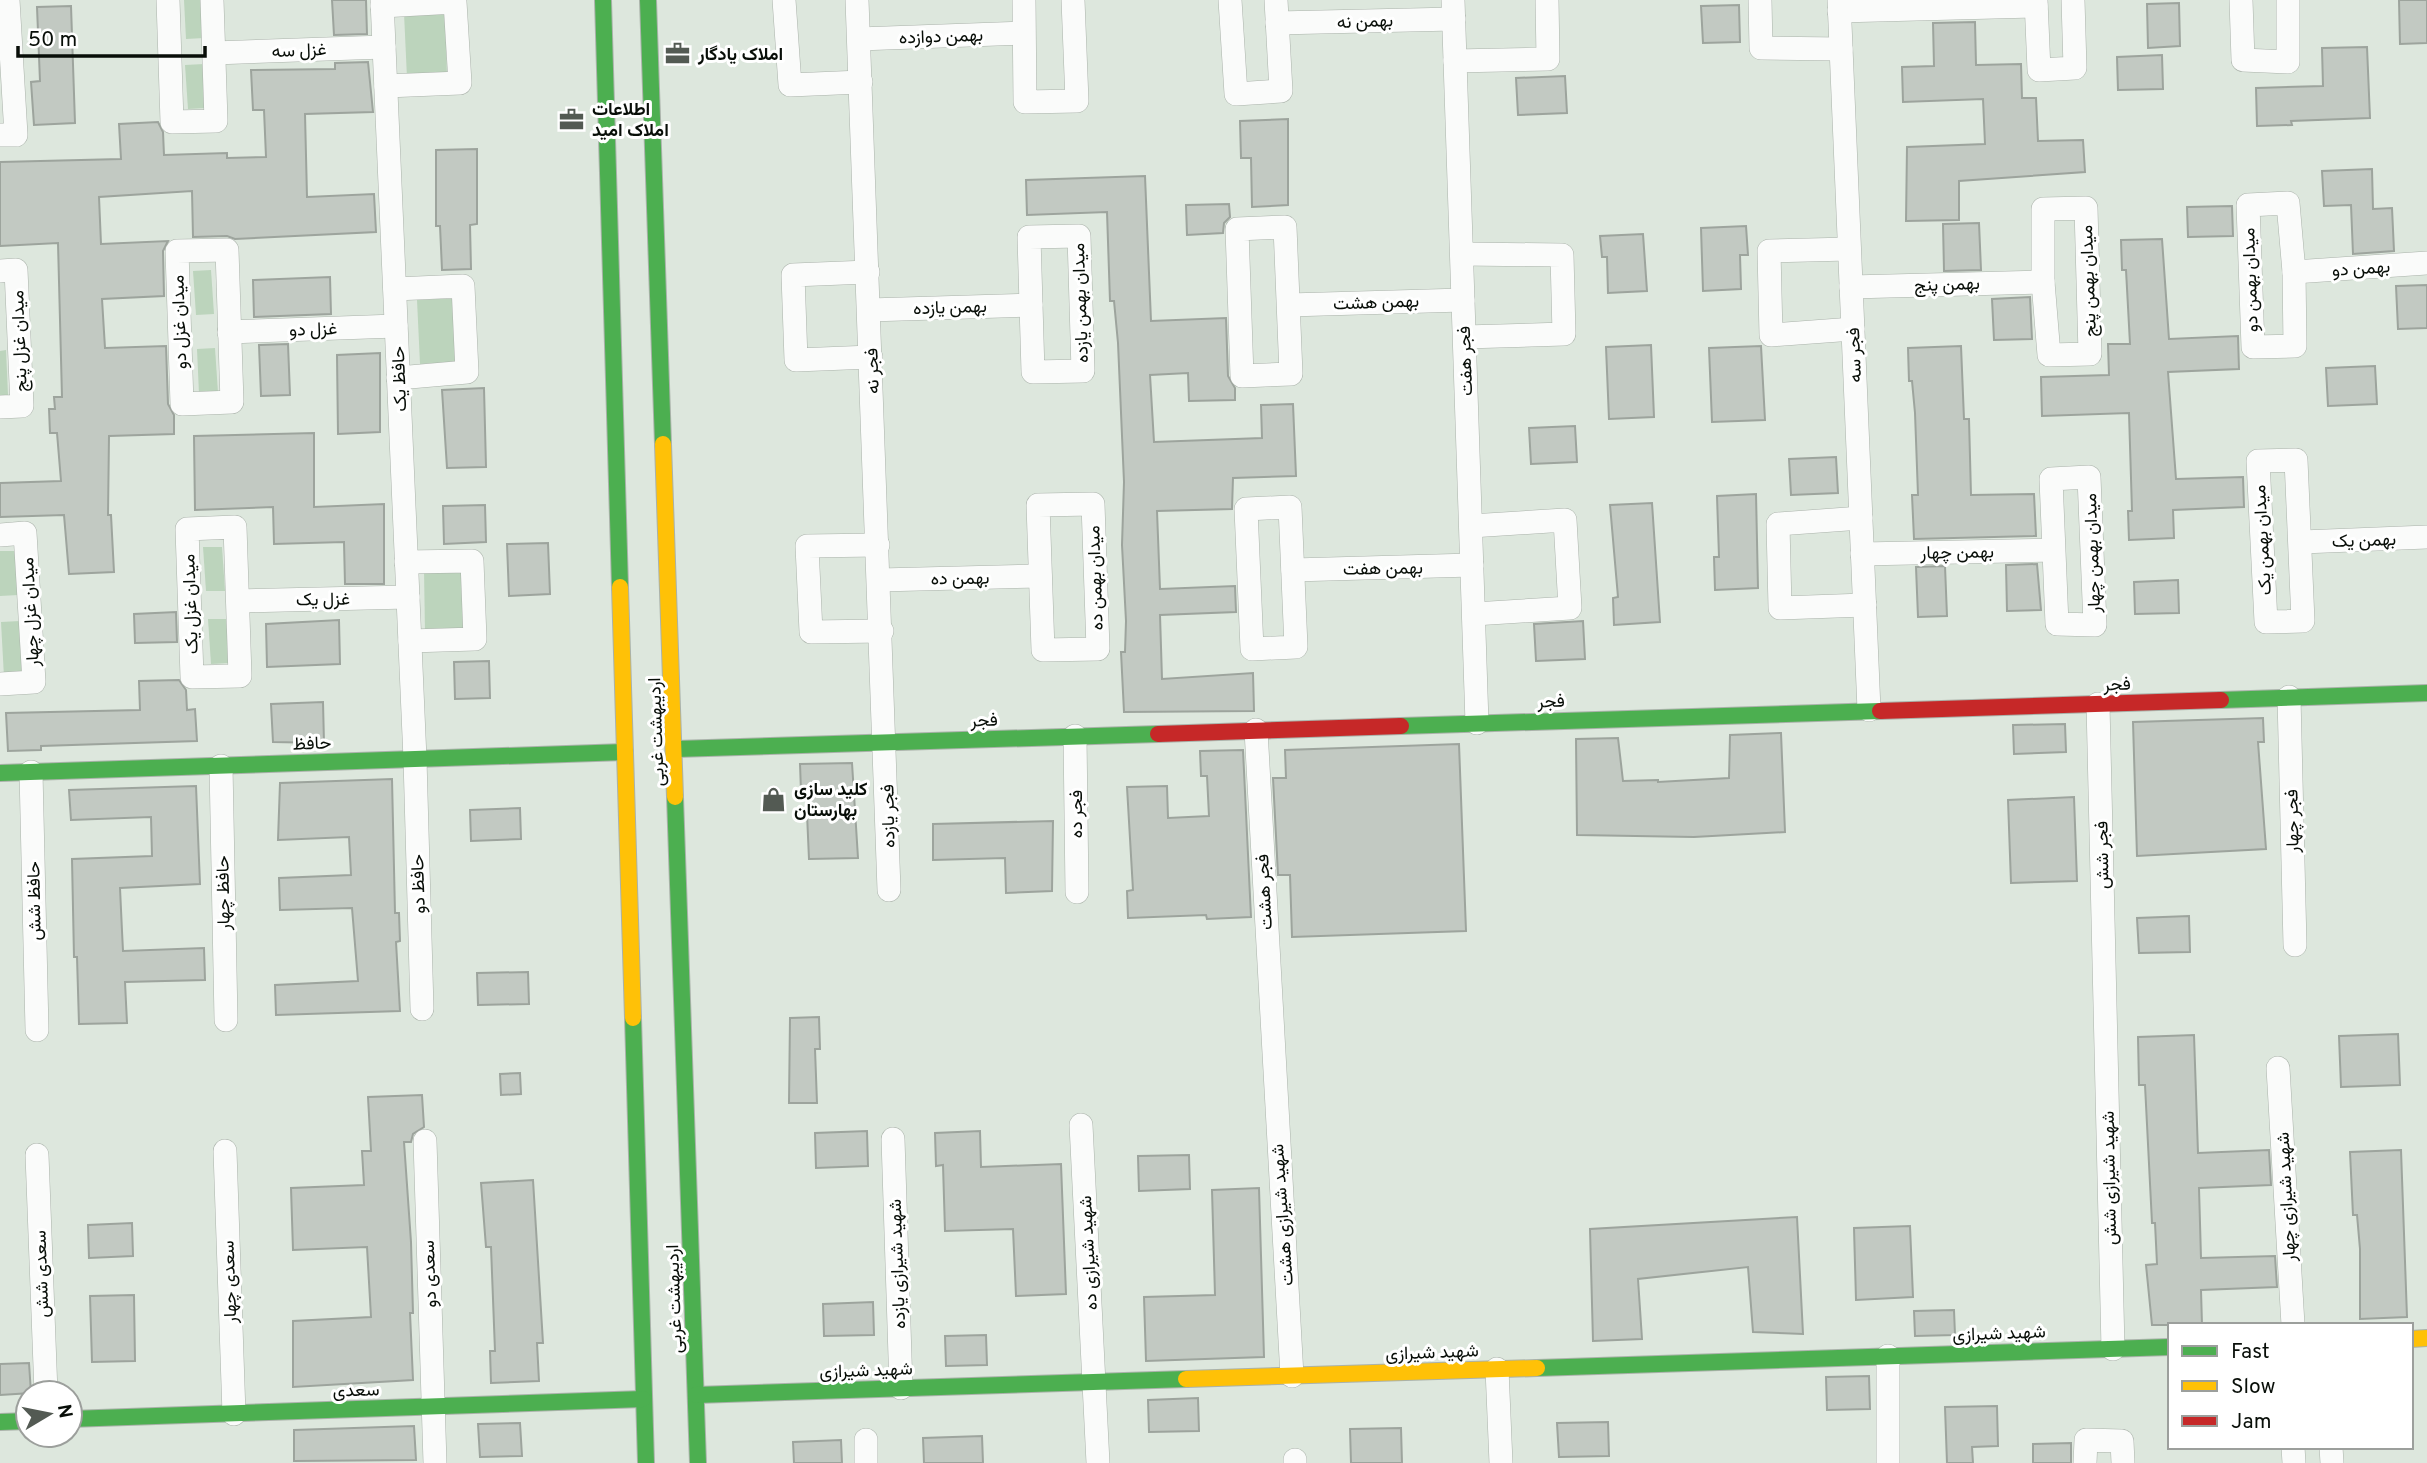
<svg xmlns="http://www.w3.org/2000/svg" width="2427" height="1463" viewBox="0 0 2427 1463" font-family="Overpass,Vazirmatn,sans-serif">
  <style>
    .green { fill: #bcd4bc }
    .building { fill: #c2c9c2; stroke: #9da49d; stroke-width: 2 }
    .lines { fill: none; stroke-linecap: round; stroke-linejoin: round }
    .street-casing { stroke: #aab2aa; stroke-width: 24 }
    .fast-casing { stroke: #aab2aa; stroke-width: 18 }
    .slow-casing { stroke: #aab2aa; stroke-width: 18 }
    .jam-casing { stroke: #aab2aa; stroke-width: 18 }
    .street { stroke: #fafbfa; stroke-width: 23 }
    .fast { stroke: #4caf50; stroke-width: 16 }
    .slow { stroke: #ffc107; stroke-width: 16 }
    .jam { stroke: #c62828; stroke-width: 16 }
    .labels { text-anchor: middle; stroke-width: 6; stroke-linejoin: round; paint-order: stroke }
    .street-label { font-size: 18px; fill: #080e08; stroke: #fff }
    .poi-label { font-size: 18px; font-weight: bold; fill: #080e08; stroke: #fff; text-anchor: start }
  </style>
  <rect width="100%" height="100%" fill="#dde7dd"/>
  <g class="green">
    <path d="M184,0H202L204,38L186,39Z"/>
    <path d="M445,12L447,77L407,78L404,13Z"/>
    <path d="M204,64L206,108L188,109L185,65Z"/>
    <path d="M211,270L214,314L196,315L193,271Z"/>
    <path d="M457,298L460,362L420,364L417,300Z"/>
    <path d="M215,348L218,393L199,394L197,349Z"/>
    <path d="M6,350L8,395H0V351Z"/>
    <path d="M203,547H222L225,591H206Z"/>
    <path d="M0,551H15L18,595L0,596Z"/>
    <path d="M466,569L467,631L425,632L424,570Z"/>
    <path d="M208,619H226L230,663L211,664Z"/>
    <path d="M20,621L22,676L4,677L1,622Z"/>
  </g>
  <g class="building">
    <path d="M332,0H366L367,34L334,35Z"/>
    <path d="M2399,0H2427V43L2400,44Z"/>
    <path d="M2179,3L2180,46L2148,48L2147,4Z"/>
    <path d="M1739,5L1740,42L1703,43L1701,6Z"/>
    <path d="M71,6L75,123L34,125L31,82L40,81L37,7Z"/>
    <path d="M1975,22L1976,65L2021,64L2022,98H2036L2038,141L2083,140L2085,172L1959,181V220L1906,221L1907,147L1985,144L1983,99L1903,102L1902,67L1934,66L1933,23Z"/>
    <path d="M2367,47L2370,118L2291,121L2292,125L2257,126L2256,88L2323,86L2322,48Z"/>
    <path d="M2162,55L2163,89L2118,90L2117,57Z"/>
    <path d="M368,62L373,112L305,114L307,197L374,194L376,232L235,239L227,236L193,237L192,191L99,197L101,244L168,241L163,251L164,296L102,299L105,348L166,346L168,404L174,415V434L109,436L108,515H111L114,572L69,574L64,515L0,517V483L61,481L57,433H50L49,409H55L54,397H62L58,243L0,246V162L121,159L119,124L158,122L163,132L164,155L227,153V158L266,157L264,110H253L251,70L335,69V63Z"/>
    <path d="M1565,76L1567,113L1518,115L1516,78Z"/>
    <path d="M1288,119V205L1252,207L1251,158H1241L1240,121Z"/>
    <path d="M477,149V224L470,225L471,269L442,270L440,226H436V150Z"/>
    <path d="M2372,169L2373,209L2392,208L2394,251L2353,254L2351,205L2324,206L2322,171Z"/>
    <path d="M1145,176L1151,321L1226,318L1228,376L1235,388V400L1189,401L1188,373L1150,375L1154,442L1262,438L1261,405L1293,404L1296,476L1233,478L1232,509L1157,511L1160,589L1235,586L1236,612L1160,615L1162,679L1253,673L1254,711L1124,712L1121,652H1125L1126,621L1122,545L1124,482L1118,343L1114,301H1110L1107,212L1027,215L1026,180Z"/>
    <path d="M1229,204L1230,217L1224,223L1223,233L1187,235L1186,205Z"/>
    <path d="M2232,206L2233,236L2188,237L2187,207Z"/>
    <path d="M1979,223L1981,270L1944,271L1943,224Z"/>
    <path d="M1746,226L1748,255H1740L1741,289L1703,291L1701,228Z"/>
    <path d="M1643,234L1647,291L1608,293L1607,257H1602L1600,236Z"/>
    <path d="M2162,239L2169,339L2238,336L2239,369L2168,372L2176,479L2243,477L2244,507L2173,510L2174,538L2129,540L2128,511H2132L2129,413L2042,416L2041,377L2109,375L2108,344H2130L2126,270H2122L2121,240Z"/>
    <path d="M330,277L331,314L254,317L253,280Z"/>
    <path d="M2427,285V328L2398,329L2396,286Z"/>
    <path d="M2030,297L2032,339L1994,340L1992,299Z"/>
    <path d="M288,344L290,395L261,396L259,345Z"/>
    <path d="M1651,345L1654,417L1609,419L1606,347Z"/>
    <path d="M1761,346L1765,420L1712,422L1709,348Z"/>
    <path d="M1961,346L1964,419H1969L1971,495L2034,494L2036,536L1914,539L1912,495H1918L1915,413L1912,381H1909L1908,348Z"/>
    <path d="M380,353V432L338,434L337,355Z"/>
    <path d="M2375,366L2377,404L2328,406L2326,368Z"/>
    <path d="M484,388L486,467L447,468L442,390Z"/>
    <path d="M1575,426L1577,462L1531,464L1529,428Z"/>
    <path d="M314,433V507L384,504V584H345L344,542L274,544L273,507L195,510L194,436Z"/>
    <path d="M1836,457L1838,493L1791,495L1789,459Z"/>
    <path d="M1756,494L1758,588L1715,590L1714,557H1719L1717,496Z"/>
    <path d="M1652,503L1660,622L1614,625L1613,598L1618,597L1610,505Z"/>
    <path d="M485,505L486,542L444,544L443,506Z"/>
    <path d="M548,543L550,594L509,596L507,544Z"/>
    <path d="M2037,564L2041,610L2007,611L2006,565Z"/>
    <path d="M1945,566L1947,616L1918,617L1916,567Z"/>
    <path d="M2178,580L2179,613L2135,614L2134,582Z"/>
    <path d="M176,612L177,642L135,643L134,614Z"/>
    <path d="M339,620L340,664L267,667L266,624Z"/>
    <path d="M1583,621L1585,659L1536,661L1534,624Z"/>
    <path d="M489,661L490,698L455,699L454,662Z"/>
    <path d="M179,680L186,690L187,710L195,709L197,741L41,746V750L8,751L6,713L140,710L139,681Z"/>
    <path d="M323,702L324,743L273,742L271,704Z"/>
    <path d="M2263,718L2264,742H2258L2266,849L2137,856L2133,722Z"/>
    <path d="M2065,724L2066,752L2014,754L2013,725Z"/>
    <path d="M1781,733L1785,832L1694,837L1577,835L1576,739L1618,738L1623,781L1658,780V782L1729,778L1730,735Z"/>
    <path d="M1459,744L1466,931L1292,937L1290,875H1278L1273,778H1286L1285,750Z"/>
    <path d="M1243,750L1251,917L1207,919L1206,915L1128,918L1127,891L1133,890L1127,787L1167,786L1168,818L1209,816L1207,776H1201L1200,751Z"/>
    <path d="M852,763L858,858L809,859L806,791H801L800,764Z"/>
    <path d="M392,779L395,913H399L400,941L396,942L400,1011L276,1015L275,985L358,981L352,908L280,910L279,878L351,875L349,837L278,840L280,783Z"/>
    <path d="M196,786L200,884L120,888L122,931L123,951L204,948L205,980L125,982L127,1023L79,1024L77,957H74L72,859L152,856L151,817L71,820L69,790Z"/>
    <path d="M2074,797L2077,881L2011,883L2008,800Z"/>
    <path d="M520,808L521,839L471,841L470,810Z"/>
    <path d="M1053,821L1052,891L1006,893L1005,858L933,860V824Z"/>
    <path d="M2189,916L2190,952L2139,953L2137,918Z"/>
    <path d="M528,972L529,1004L478,1005L477,973Z"/>
    <path d="M819,1017L820,1049H815L817,1103H789L790,1018Z"/>
    <path d="M2398,1034L2400,1085L2341,1087L2339,1036Z"/>
    <path d="M2194,1035L2198,1153L2269,1150L2271,1185L2199,1188L2201,1258L2275,1256L2277,1287L2201,1290L2202,1325H2152L2146,1265L2157,1264L2155,1223H2152L2145,1085H2139L2138,1037Z"/>
    <path d="M520,1073L521,1094L501,1095L500,1074Z"/>
    <path d="M422,1095L424,1127L413,1134L411,1142H404L411,1242L413,1313H410L413,1380L293,1387V1321L371,1317L367,1247L293,1250L291,1188L364,1185L362,1151H371L368,1097Z"/>
    <path d="M867,1131L868,1166L816,1168L815,1133Z"/>
    <path d="M980,1131L981,1167L1061,1164L1066,1294L1016,1296L1013,1229L945,1231L943,1165L936,1166L935,1133Z"/>
    <path d="M2401,1150L2407,1317L2360,1319V1249L2357,1215H2353L2350,1152Z"/>
    <path d="M1189,1155L1190,1189L1139,1191L1138,1156Z"/>
    <path d="M533,1180L543,1343H537L539,1381L491,1383L490,1351H495L491,1247H486L481,1183Z"/>
    <path d="M1259,1188L1264,1357L1146,1361L1144,1297L1215,1295L1212,1190Z"/>
    <path d="M1797,1217L1803,1334L1753,1332L1748,1267L1638,1279L1642,1339L1593,1341L1590,1229Z"/>
    <path d="M132,1223L133,1256L89,1258L88,1225Z"/>
    <path d="M1910,1226L1913,1297L1856,1300L1854,1228Z"/>
    <path d="M134,1295L135,1361L92,1362L90,1296Z"/>
    <path d="M873,1302L874,1335L824,1336L823,1304Z"/>
    <path d="M1954,1310L1955,1335L1915,1336L1914,1311Z"/>
    <path d="M986,1335L987,1365L946,1366L945,1336Z"/>
    <path d="M29,1363L31,1393L0,1395V1364Z"/>
    <path d="M1869,1376L1870,1409L1827,1410L1826,1377Z"/>
    <path d="M1198,1398L1199,1431L1149,1432L1148,1400Z"/>
    <path d="M1997,1406L1998,1446L1972,1447L1973,1463H1947L1945,1407Z"/>
    <path d="M1608,1422L1609,1456L1559,1457L1557,1423Z"/>
    <path d="M520,1423L522,1456L480,1457L478,1424Z"/>
    <path d="M414,1426L416,1460L294,1461V1430Z"/>
    <path d="M1401,1428L1402,1463H1351L1350,1429Z"/>
    <path d="M982,1436L983,1463H924L923,1438Z"/>
    <path d="M841,1440L842,1463H794L793,1442Z"/>
    <path d="M2071,1443V1463H2033V1444Z"/>
  </g>
  <g class="lines">
    <defs>
      <g id="street">
        <path d="M168,0L172,122L216,121L212,0"/>
        <path d="M382,0L415,759L422,1009"/>
        <path d="M784,0L790,85L861,82"/>
        <path d="M857,0L889,890"/>
        <path d="M1024,0L1025,102L1077,101L1073,0"/>
        <path d="M1230,0L1236,94L1281,91L1276,0"/>
        <path d="M1453,0L1477,723"/>
        <path d="M1760,0L1761,48L1841,49"/>
        <path d="M1839,0L1869,710"/>
        <path d="M2036,0L2039,70L2075,68L2073,0"/>
        <path d="M2241,0L2243,60L2288,62V0"/>
        <path d="M382,6L455,2L460,83L386,86"/>
        <path d="M1839,11L2036,6"/>
        <path d="M1277,23L1454,19"/>
        <path d="M859,39L1022,33"/>
        <path d="M214,53L384,47"/>
        <path d="M1455,61L1548,59L1547,0"/>
        <path d="M0,135H16L8,0"/>
        <path d="M2288,203L2294,272L2295,346L2253,347L2248,205Z"/>
        <path d="M2086,208L2090,354L2049,355L2043,282V209Z"/>
        <path d="M1285,227L1291,374L1242,376L1237,229Z"/>
        <path d="M1079,236L1083,371L1033,372L1029,237Z"/>
        <path d="M1849,249L1769,251L1771,335L1853,329"/>
        <path d="M227,250L232,402L182,404L177,251Z"/>
        <path d="M1462,254L1562,255L1564,334L1465,337"/>
        <path d="M0,271L16,270L22,406L0,407"/>
        <path d="M868,272L793,275L796,360L871,357"/>
        <path d="M2294,272L2427,263"/>
        <path d="M1851,287L2043,282"/>
        <path d="M395,289L463,286L467,372L398,378"/>
        <path d="M1289,305L1463,300"/>
        <path d="M869,310L1031,305"/>
        <path d="M229,332L396,326"/>
        <path d="M2296,460L2303,621L2266,622L2258,461Z"/>
        <path d="M2089,477L2095,625L2057,624L2051,479Z"/>
        <path d="M1093,504L1098,649L1043,650L1038,505Z"/>
        <path d="M1290,507L1296,647L1252,649L1246,509Z"/>
        <path d="M1861,518L1778,524L1780,608L1865,605"/>
        <path d="M1471,526L1565,520L1570,608L1474,614"/>
        <path d="M235,527L240,676L192,677L187,529Z"/>
        <path d="M0,535L25,533L34,682L0,684"/>
        <path d="M2302,542L2427,537"/>
        <path d="M878,545L807,546L811,632L882,631"/>
        <path d="M1862,554L2053,550"/>
        <path d="M406,562L472,561L475,639L410,641"/>
        <path d="M1293,570L1472,565"/>
        <path d="M880,580L1040,576"/>
        <path d="M238,601L408,597"/>
        <path d="M2289,697L2295,945"/>
        <path d="M2098,704L2113,1349"/>
        <path d="M1256,730L1292,1376"/>
        <path d="M1075,736L1077,892"/>
        <path d="M221,766L226,1020"/>
        <path d="M31,772L37,1030"/>
        <path d="M2278,1068L2293,1325"/>
        <path d="M1081,1125L1098,1463"/>
        <path d="M893,1139L901,1388"/>
        <path d="M425,1141L435,1463"/>
        <path d="M225,1151L234,1414"/>
        <path d="M37,1155L46,1393"/>
        <path d="M1888,1356V1463"/>
        <path d="M1497,1369L1501,1463"/>
        <path d="M866,1440V1463"/>
        <path d="M2293,1447L2294,1463"/>
        <path d="M2331,1447L2332,1463"/>
        <path d="M1295,1460V1463"/>
        <path d="M2085,1463L2086,1440L2122,1441L2123,1463"/>
      </g>
      <g id="fast">
        <path d="M603,0L620,587"/>
        <path d="M648,0L663,444"/>
        <path d="M2221,700L2427,693"/>
        <path d="M1401,726L1880,711"/>
        <path d="M676,749L1158,734"/>
        <path d="M0,773L625,752"/>
        <path d="M675,797L698,1463"/>
        <path d="M633,1018L646,1463"/>
        <path d="M1537,1368L2170,1347"/>
        <path d="M696,1395L1186,1379"/>
        <path d="M70,1419L643,1399"/>
        <path d="M0,1422L28,1421"/>
      </g>
      <g id="slow">
        <path d="M663,444L675,797"/>
        <path d="M620,587L633,1018"/>
        <path d="M2411,1339L2427,1338"/>
        <path d="M1186,1379L1537,1368"/>
      </g>
      <g id="jam">
        <path d="M1880,711L2221,700"/>
        <path d="M1158,734L1401,726"/>
      </g>
    </defs>
    <use href="#street" class="street-casing"/>
    <use href="#fast" class="fast-casing"/>
    <use href="#slow" class="slow-casing"/>
    <use href="#jam" class="jam-casing"/>
    <use href="#street" class="street"/>
    <use href="#fast" class="fast"/>
    <use href="#slow" class="slow"/>
    <use href="#jam" class="jam"/>
  </g>
  <defs>
    <symbol id="office-bare" viewBox="-9 -9 18 18"><path d="M-6-3h4V-5.5h4V-3h4V5H-6ZM-1-4.5V-3h2v-1.5ZM-6 0V1H6V0Z" fill="#535a53" stroke="#fff" stroke-width="2.5" paint-order="stroke"/></symbol>
    <symbol id="shop-bare" viewBox="-9 -9 18 18"><path d="M-5-2.5h2.3a2.7 3.5 0 0 1 5.4 0H5L5.5 6h-11ZM-1.5-2.5h3a1.5 2.3 0 0 0-3 0Z" fill="#535a53" stroke="#fff" stroke-width="2.5" paint-order="stroke"/></symbol>
  </defs>
  <g fill-rule="evenodd">
    <use href="#office-bare" x="660" y="36" width="35" height="35"/>
    <use href="#office-bare" x="554" y="102" width="35" height="35"/>
    <use href="#shop-bare" x="756" y="782" width="35" height="35"/>
  </g>
  <g class="labels">
    <g class="street-label">
      <text transform="translate(1365 21) rotate(-2)" y="6">بهمن نه</text>
      <text transform="translate(941 36) rotate(-2)" y="6">بهمن دوازده</text>
      <text transform="translate(299 50) rotate(-2)" y="6">غزل سه</text>
      <text transform="translate(2361 268) rotate(-4)" y="6">بهمن دو</text>
      <text transform="translate(2250 280) rotate(-92)" y="6">میدان بهمن دو</text>
      <text transform="translate(2088 281) rotate(-92)" y="6">میدان بهمن پنج</text>
      <text transform="translate(1947 284) rotate(-2)" y="6">بهمن پنج</text>
      <text transform="translate(1376 302) rotate(-2)" y="6">بهمن هشت</text>
      <text transform="translate(1080 303) rotate(-92)" y="6">میدان بهمن یازده</text>
      <text transform="translate(950 307) rotate(-2)" y="6">بهمن یازده</text>
      <text transform="translate(179 322) rotate(-92)" y="6">میدان غزل دو</text>
      <text transform="translate(313 329) rotate(-2)" y="6">غزل دو</text>
      <text transform="translate(19 341) rotate(-92)" y="6">میدان غزل پنج</text>
      <text transform="translate(1854 355) rotate(-92)" y="6">فجر سه</text>
      <text transform="translate(1465 361) rotate(-92)" y="6">فجر هفت</text>
      <text transform="translate(872 371) rotate(-92)" y="6">فجر نه</text>
      <text transform="translate(399 379) rotate(-92)" y="6">حافظ یک</text>
      <text transform="translate(2262 540) rotate(-93)" y="6">میدان بهمن یک</text>
      <text transform="translate(2364 540) rotate(-2)" y="6">بهمن یک</text>
      <text transform="translate(1957 552) rotate(-1)" y="6">بهمن چهار</text>
      <text transform="translate(2092 553) rotate(-92)" y="6">میدان بهمن چهار</text>
      <text transform="translate(1383 568) rotate(-1)" y="6">بهمن هفت</text>
      <text transform="translate(960 578) rotate(-1)" y="6">بهمن ده</text>
      <text transform="translate(1095 578) rotate(-92)" y="6">میدان بهمن ده</text>
      <text transform="translate(323 599) rotate(-1)" y="6">غزل یک</text>
      <text transform="translate(190 604) rotate(-92)" y="6">میدان غزل یک</text>
      <text transform="translate(30 612) rotate(-93)" y="6">میدان غزل چهار</text>
      <text transform="translate(2117 684) rotate(-2)" y="6">فجر</text>
      <text transform="translate(1551 701) rotate(-2)" y="6">فجر</text>
      <text transform="translate(984 720) rotate(-2)" y="6">فجر</text>
      <text transform="translate(656 732) rotate(-92)" y="6">اردیبهشت غربی</text>
      <text transform="translate(312 743) rotate(-2)" y="6">حافظ</text>
      <text transform="translate(1076 814) rotate(-90)" y="6">فجر ده</text>
      <text transform="translate(888 816) rotate(-91)" y="6">فجر یازده</text>
      <text transform="translate(2292 821) rotate(-91)" y="6">فجر چهار</text>
      <text transform="translate(2102 855) rotate(-91)" y="6">فجر شش</text>
      <text transform="translate(418 884) rotate(-92)" y="6">حافظ دو</text>
      <text transform="translate(1264 892) rotate(-93)" y="6">فجر هشت</text>
      <text transform="translate(223 893) rotate(-91)" y="6">حافظ چهار</text>
      <text transform="translate(34 901) rotate(-91)" y="6">حافظ شش</text>
      <text transform="translate(2109 1178) rotate(-91)" y="6">شهید شیرازی شش</text>
      <text transform="translate(2286 1197) rotate(-93)" y="6">شهید شیرازی چهار</text>
      <text transform="translate(1282 1215) rotate(-94)" y="6">شهید شیرازی هشت</text>
      <text transform="translate(1088 1253) rotate(-93)" y="6">شهید شیرازی ده</text>
      <text transform="translate(897 1264) rotate(-92)" y="6">شهید شیرازی یازده</text>
      <text transform="translate(41 1274) rotate(-92)" y="6">سعدی شش</text>
      <text transform="translate(429 1274) rotate(-92)" y="6">سعدی دو</text>
      <text transform="translate(229 1282) rotate(-92)" y="6">سعدی چهار</text>
      <text transform="translate(674 1299) rotate(-92)" y="6">اردیبهشت غربی</text>
      <text transform="translate(1999 1333) rotate(-2)" y="6">شهید شیرازی</text>
      <text transform="translate(1432 1352) rotate(-2)" y="6">شهید شیرازی</text>
      <text transform="translate(866 1370) rotate(-2)" y="6">شهید شیرازی</text>
      <text transform="translate(356 1390) rotate(-2)" y="6">سعدی</text>
    </g>
    <g class="poi-label">
      <text x="698" y="60">املاک یادگار</text>
      <text x="592" y="115">اطلاعات<tspan x="592" dy="21">املاک امید</tspan></text>
      <text x="794" y="795">کلید سازی<tspan x="794" dy="21">بهارستان</tspan></text>
    </g>
  </g>
  <rect x="2168" y="1323" width="245" height="126" fill="#ffffff" stroke="#9c9f9c" stroke-width="2"/>
  <rect x="2182" y="1346" width="35" height="10" fill="#4caf50" stroke="#9c9f9c" stroke-width="2"/>
  <text x="2231" y="1358" font-size="21" fill="#080e08">Fast</text>
  <rect x="2182" y="1381" width="35" height="10" fill="#ffc107" stroke="#9c9f9c" stroke-width="2"/>
  <text x="2231" y="1393" font-size="21" fill="#080e08">Slow</text>
  <rect x="2182" y="1416" width="35" height="10" fill="#c62828" stroke="#9c9f9c" stroke-width="2"/>
  <text x="2231" y="1428" font-size="21" fill="#080e08">Jam</text>
  <g transform="translate(49 1414) rotate(80)"><circle r="33" fill="#ffffff" stroke="#9c9f9c" stroke-width="2"/>
  <path d="M0-5L12 26L0 18L-12 26Z" fill="#535a53"/>
  <text y="-10" font-size="19" font-weight="bold" text-anchor="middle" fill="#080e08">N</text>
  </g>
  <path d="M18 46v10h187v-10" fill="none" stroke="#080e08" stroke-width="3.5"/>
  <text x="28" y="46" font-size="21" fill="#080e08" stroke="#ffffff" stroke-width="5" paint-order="stroke">50 m</text>
</svg>
